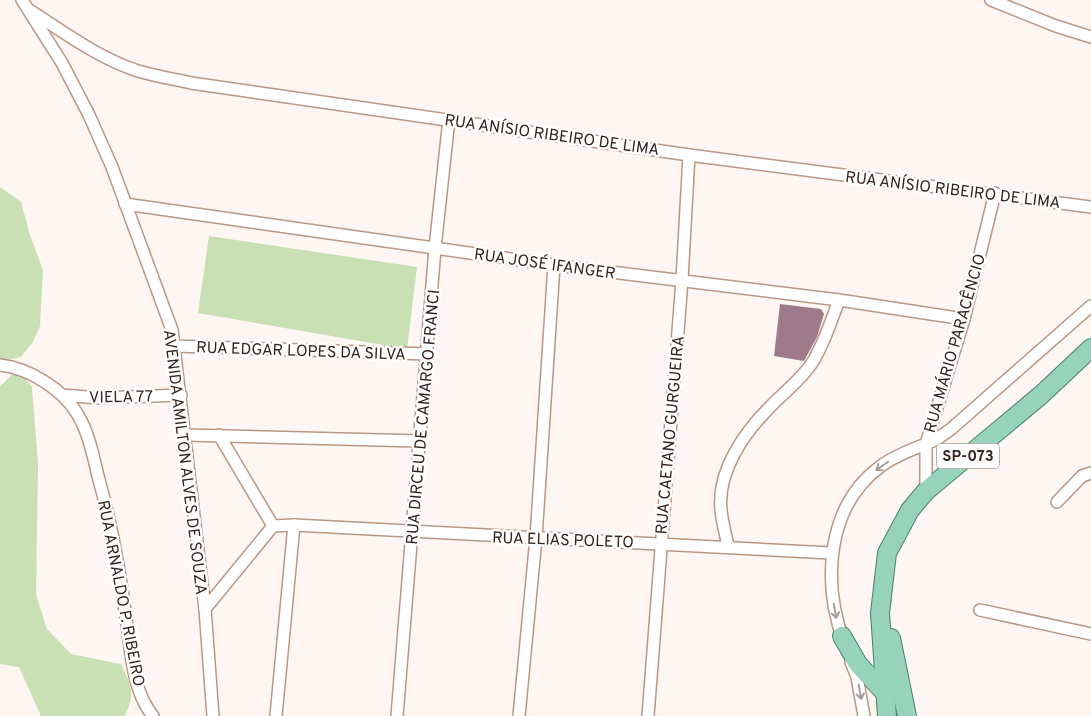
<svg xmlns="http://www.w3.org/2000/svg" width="1091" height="716" viewBox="0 0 1091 716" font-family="Overpass,sans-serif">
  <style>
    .green { fill: #c9dfb4 }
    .building { fill: #9e7a8a }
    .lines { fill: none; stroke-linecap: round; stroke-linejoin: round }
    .street-casing { stroke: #b99784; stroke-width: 14 }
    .primary-casing { stroke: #478267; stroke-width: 20 }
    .street { stroke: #fff; stroke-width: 11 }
    .primary { stroke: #97d2bc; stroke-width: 18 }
    .oneway { stroke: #a39d99 }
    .labels { text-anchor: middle; stroke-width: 5; stroke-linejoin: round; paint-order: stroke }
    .shield { fill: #fff; stroke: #706661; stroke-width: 1 }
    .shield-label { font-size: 15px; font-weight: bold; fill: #33251d }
    .street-label { font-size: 16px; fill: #33251d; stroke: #fff }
  </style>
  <rect width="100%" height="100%" fill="#fef6f2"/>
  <g class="green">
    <path d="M0,187L21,202L30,235L43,270L40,326L33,342L21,357L0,362Z"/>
    <path d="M209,236L417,267L407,349L198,313Z"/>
    <path d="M17,369L32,387L38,464L36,595L47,629L71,654L121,664C132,686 135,693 125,716H41L19,667L0,664V387Z"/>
  </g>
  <path class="building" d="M780,304L821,309L824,314L817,337L804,361L774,356Z"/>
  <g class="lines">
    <defs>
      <g id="street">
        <path d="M22,0L62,63L89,115L112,167L172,330L205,609L213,716"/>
        <path d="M991,0L1056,26L1091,37"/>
        <path d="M29,10C64,32 98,58 138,71C155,76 173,79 191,83L689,155L1091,207"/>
        <path d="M125,204L554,265L839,300L964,319"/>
        <path d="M174,346L428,354"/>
        <path d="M0,365C29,368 64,390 78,415C89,434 93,455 98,476C111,523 120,570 126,618C131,650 132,691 153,716"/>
        <path d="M62,395L99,398L181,395"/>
        <path d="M186,435L419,441"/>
        <path d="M219,435L273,526"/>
        <path d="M926,491V444L937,439L951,429L1091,306"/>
        <path d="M1057,502L1082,476L1091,473"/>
        <path d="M273,526L294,525L831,553"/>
        <path d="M728,547C726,535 722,522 721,510C717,471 744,433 770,407C784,392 801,380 812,363C824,344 831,321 839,300"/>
        <path d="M205,609L273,526"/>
        <path d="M980,610L1091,634"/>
        <path d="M844,642C822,583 826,506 881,466C894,456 911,450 926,444L964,319L995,193"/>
        <path d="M851,662L857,677L864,716"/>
        <path d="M276,716L294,525"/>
        <path d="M397,716L435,248L449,119"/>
        <path d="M519,716L536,538L554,265"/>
        <path d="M648,716L682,280L689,155"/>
      </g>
      <g id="primary">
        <path d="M842,636L858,664L886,694"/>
        <path d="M891,638L907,716"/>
        <path d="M887,716L880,613L887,553L910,510L926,491L1041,395L1091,348"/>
      </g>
    </defs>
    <use href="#street" class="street-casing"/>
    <use href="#primary" class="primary-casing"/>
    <use href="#street" class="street"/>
    <use href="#primary" class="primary"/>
  </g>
  <defs><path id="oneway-shaft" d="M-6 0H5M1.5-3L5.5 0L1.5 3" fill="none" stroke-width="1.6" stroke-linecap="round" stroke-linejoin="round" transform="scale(1.25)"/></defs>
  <g class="oneway">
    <use href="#oneway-shaft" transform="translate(882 466) rotate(145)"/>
    <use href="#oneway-shaft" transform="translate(835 611) rotate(80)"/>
    <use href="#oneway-shaft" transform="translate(860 692) rotate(80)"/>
  </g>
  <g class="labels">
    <rect class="shield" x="937" y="443.5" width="62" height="25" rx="4"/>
    <g class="shield-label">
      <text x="968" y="461">SP-073</text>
    </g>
    <g class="street-label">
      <text transform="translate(552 134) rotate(8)" y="6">RUA ANÍSIO RIBEIRO DE LIMA</text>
      <text transform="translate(953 189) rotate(7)" y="6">RUA ANÍSIO RIBEIRO DE LIMA</text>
      <text transform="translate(545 263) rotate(8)" y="6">RUA JOSÉ IFANGER</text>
      <text transform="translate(954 343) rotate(-74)" y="6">RUA MÁRIO PARACÊNCIO</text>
      <text transform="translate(301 350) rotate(2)" y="6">RUA EDGAR LOPES DA SILVA</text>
      <text transform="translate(121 396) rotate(-1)" y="6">VIELA 77</text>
      <text transform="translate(422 417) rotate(-85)" y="6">RUA DIRCEU DE CAMARGO FRANCI</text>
      <text transform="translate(669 435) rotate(-85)" y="6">RUA CAETANO GURGUEIRA</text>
      <text transform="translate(186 462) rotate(83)" y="6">AVENIDA AMILTON ALVES DE SOUZA</text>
      <text transform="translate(563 539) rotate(2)" y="6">RUA ELIAS POLETO</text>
      <text transform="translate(122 593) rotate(79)" y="6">RUA ARNALDO P. RIBEIRO</text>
    </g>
  </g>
</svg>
